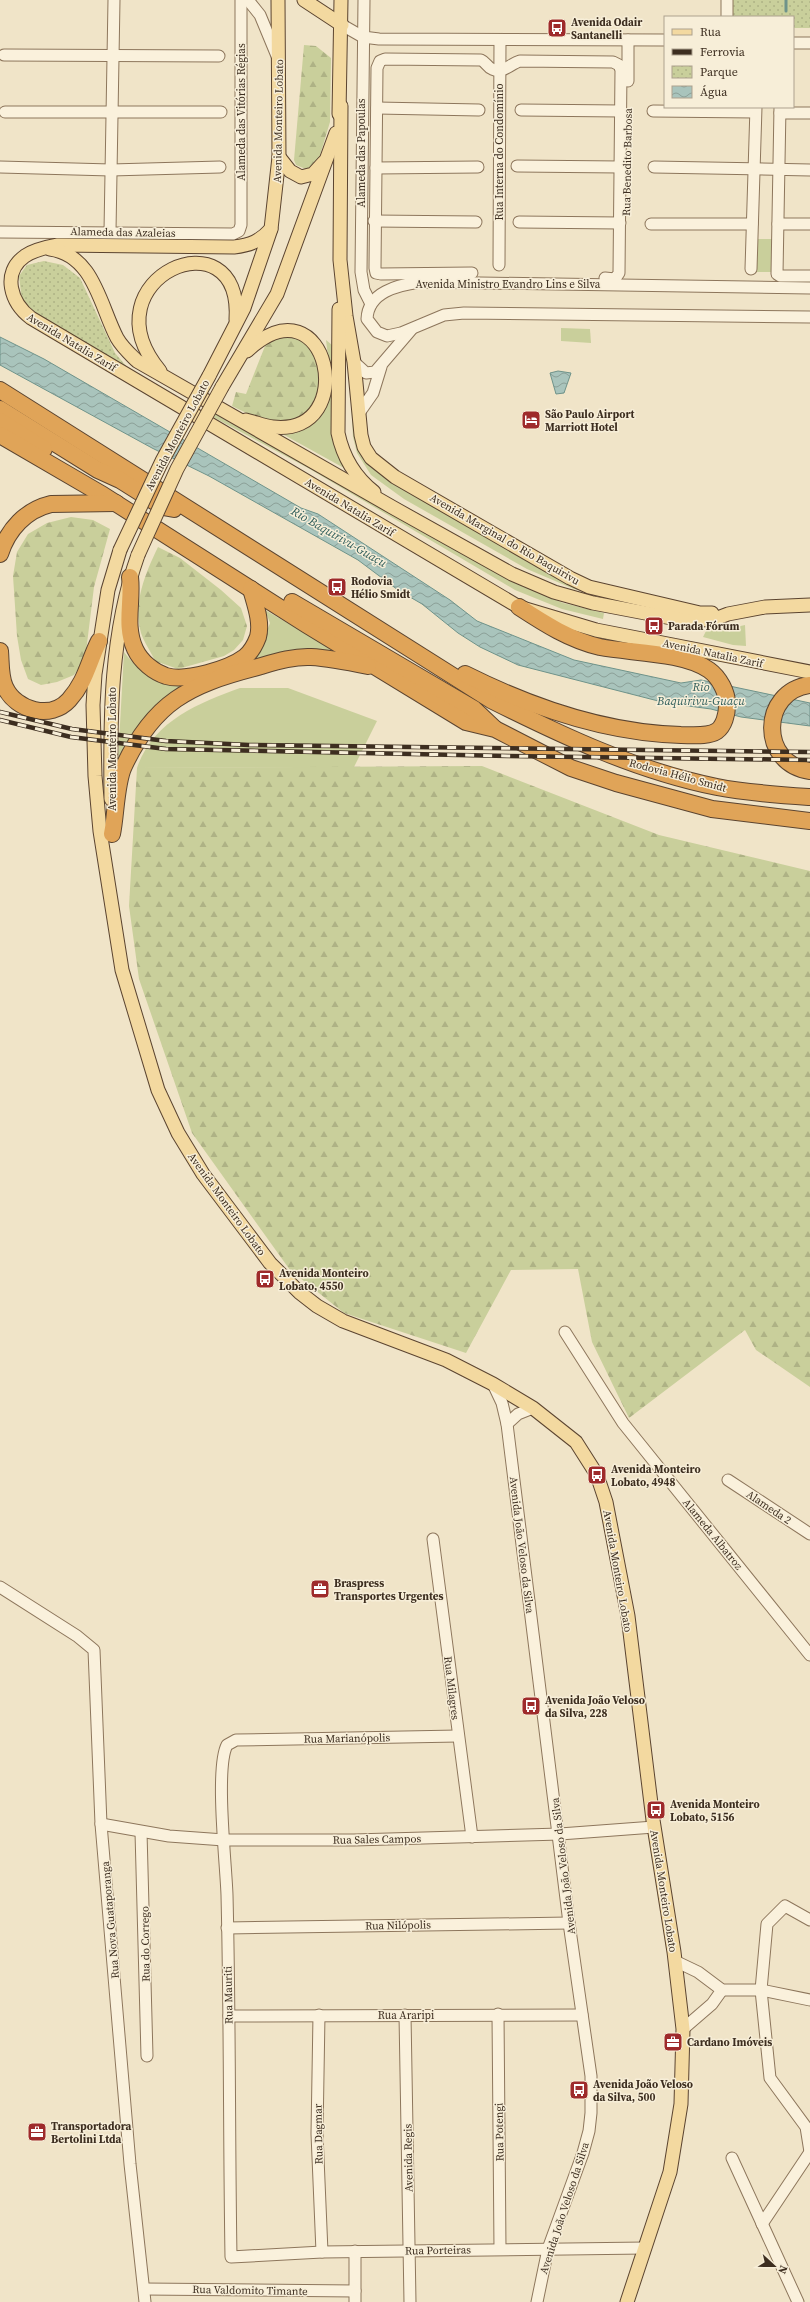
<svg xmlns="http://www.w3.org/2000/svg" width="810" height="2302" viewBox="0 0 810 2302" font-family="'Source Serif 4',serif">
  <style>
    .grass { fill: #c9cf9b }
    .forest { fill: url(#forest-firs) }
    .park { fill: url(#park-dots) }
    .water { fill: url(#water-waves); stroke: #6f938a }
    .lines { fill: none; stroke-linecap: round; stroke-linejoin: round }
    .stream { stroke: #6f938a; stroke-width: 3 }
    .minor-casing { stroke: #8d765c; stroke-width: 13 }
    .major-casing { stroke: #5b4430; stroke-width: 15 }
    .highway-casing { stroke: #5b4430; stroke-width: 18 }
    .minor { stroke: #faf1dc; stroke-width: 11 }
    .major { stroke: #f3d9a0; stroke-width: 13 }
    .highway { stroke: #e0a458; stroke-width: 16 }
    .rail-casing { stroke: #3d2e20; stroke-width: 4.5 }
    .rail { stroke: #f7eed8; stroke-width: 3; stroke-dasharray: 9; stroke-linecap: butt }
    .major-bridge-casing { stroke: #5b4430; stroke-width: 15; stroke-linecap: butt }
    .major-bridge { stroke: #f3d9a0; stroke-width: 13 }
    .labels { text-anchor: middle; stroke-width: 3; stroke-linejoin: round; paint-order: stroke }
    .poi-label { font-size: 11px; font-weight: bold; fill: #3d2e20; stroke: #f7eed8; text-anchor: start }
    .street-label { font-size: 11px; fill: #3d2e20; stroke: #f7eed8 }
    .water-label { font-size: 12px; font-style: italic; fill: #2f5d5a; stroke: #f7eed8 }
  </style>
  <defs>
    <pattern id="forest-firs" width="22" height="20" patternUnits="userSpaceOnUse"><rect width="22" height="20" fill="#c9cf9b"/><path d="M5 1l3.5 6h-7zM16 11l3.5 6h-7z" fill="#aeb285"/></pattern>
    <pattern id="park-dots" width="8" height="8" patternUnits="userSpaceOnUse"><rect width="8" height="8" fill="#c9cf9b"/><path d="M2 2h.1M6 6h.1" fill="none" stroke="#aeb285" stroke-width="1.8" stroke-linecap="round"/></pattern>
    <pattern id="water-waves" width="16" height="10" patternUnits="userSpaceOnUse"><rect width="16" height="10" fill="#a9c4bc"/><path d="M0 5q4-4 8 0t8 0" fill="none" stroke="#8ba098"/></pattern>
  </defs>
  <rect width="100%" height="100%" fill="#f0e4c8"/>
  <g class="grass">
    <path d="M757,239H772L771,272H756Z"/>
    <path d="M561,328L590,329L591,343L561,341Z"/>
    <path d="M326,340L332,345V414L344,468L277,431L329,365Z"/>
    <path d="M348,345L368,459L617,600L574,589L527,569L404,499L371,475L357,453L353,437Z"/>
    <path d="M214,411L515,583L563,603L604,613L603,619L562,609L515,590L308,468L211,416Z"/>
    <path d="M265,610L338,652L179,694L117,779L124,652C135,667 146,675 162,682L261,648L270,623Z"/>
    <path d="M745,625L746,646L733,645L703,637L706,631L727,629Z"/>
    <path d="M240,688H288L377,721L354,767L137,768C152,722 198,703 240,688Z"/>
  </g>
  <g class="forest">
    <path d="M304,45L316,46L331,58L330,122L317,165L308,170L296,165L294,160Z"/>
    <path d="M278,337C284,337 293,337 299,339C305,341 309,347 312,351C332,379 314,423 278,422C262,422 245,412 232,406L236,392L246,394L267,341Z"/>
    <path d="M71,517L93,520L110,529L94,587L85,660L74,675L57,682L41,685L28,679L21,660L17,636L13,576L17,552L28,534L47,523Z"/>
    <path d="M158,547L180,558L221,590L241,608L247,626L243,640L234,650L224,656L178,669L155,661C151,652 144,642 141,633C133,602 145,574 158,547Z"/>
    <path d="M482,766L659,835L810,871V1387L756,1350L745,1330L629,1418L592,1342L578,1269L511,1270L466,1353L344,1313L290,1270L192,1133L139,979L129,906L137,768Z"/>
  </g>
  <g class="park">
    <path d="M725,0H810V28H793V17H725Z"/>
    <path d="M44,261L63,265L80,278L115,353L127,367L50,325L22,301L19,276L27,265Z"/>
  </g>
  <g class="water">
    <path d="M0,337L44,359L301,508L318,514L450,600L477,621L574,660L681,683L701,680L810,703V726L741,717L711,709L666,703L518,665L480,647L458,633L422,604L398,590L358,560L209,476L152,448L0,365Z"/>
    <path d="M558,371L571,373L564,393L556,394L550,373Z"/>
  </g>
  <g class="lines">
    <path class="stream" d="M786,11V0"/>
    <defs>
      <g id="minor">
        <path d="M248,0L260,15L277,56"/>
        <path d="M364,0L361,272L364,290L371,304"/>
        <path d="M727,0V17"/>
        <path d="M342,25L363,37L379,39L665,40"/>
        <path d="M793,43H810"/>
        <path d="M4,55L219,56"/>
        <path d="M628,81V40"/>
        <path d="M780,107L777,274L780,276H810"/>
        <path d="M377,108L479,110"/>
        <path d="M521,110L621,111"/>
        <path d="M653,111L755,112"/>
        <path d="M5,112H221"/>
        <path d="M780,113H810"/>
        <path d="M517,166L620,167"/>
        <path d="M0,167L111,170L220,167"/>
        <path d="M654,167L810,170"/>
        <path d="M376,168L478,167"/>
        <path d="M374,221L476,222"/>
        <path d="M519,222L620,223"/>
        <path d="M651,224H752"/>
        <path d="M778,224H810"/>
        <path d="M110,231L114,0"/>
        <path d="M0,232L233,234L239,231L241,225V0"/>
        <path d="M499,265L500,40"/>
        <path d="M751,269L756,107"/>
        <path d="M472,273L381,274L376,273L375,268L377,68L380,61L385,59L481,60C486,62 487,67 492,69C503,74 510,64 520,61L613,62L619,65L621,70L619,273L615,279L605,278"/>
        <path d="M810,288L420,282C398,285 368,292 367,319L377,332L387,336L401,333L444,315L464,313L810,317"/>
        <path d="M354,362L366,373L375,372L411,330"/>
        <path d="M359,413L373,393L381,367"/>
        <path d="M565,1332L623,1423L810,1655"/>
        <path d="M493,1384L502,1403L507,1424L569,1923L591,2076V2113L589,2131L583,2153L548,2249L537,2302"/>
        <path d="M507,1424L518,1414L533,1408"/>
        <path d="M728,1480L810,1534"/>
        <path d="M433,1539L472,1837"/>
        <path d="M0,1587L77,1636L94,1650L101,1824L130,2164L145,2302"/>
        <path d="M458,1736L236,1740L227,1745C215,1768 226,1864 227,1895C230,2016 229,2136 231,2257L322,2252L645,2248"/>
        <path d="M101,1824L169,1836L224,1840H354L560,1834L654,1827"/>
        <path d="M141,1832L147,2056"/>
        <path d="M227,1928L569,1923"/>
        <path d="M675,1961L698,1972L722,1990H761L810,2000"/>
        <path d="M498,2014L500,2249"/>
        <path d="M319,2015L317,2134L322,2252"/>
        <path d="M405,2015L410,2302"/>
        <path d="M229,2016L582,2015"/>
        <path d="M683,2029L712,2004L722,1990"/>
        <path d="M810,2152L806,2127L770,2078L761,1990L767,1924L785,1906L810,1920"/>
        <path d="M732,2158L798,2302"/>
        <path d="M762,2224L810,2152"/>
        <path d="M355,2251V2302"/>
        <path d="M144,2289L355,2291"/>
      </g>
      <g id="major">
        <path d="M304,0L342,25"/>
        <path d="M341,106L340,260L346,316L354,362L361,435L364,447L371,458L395,477L570,578L589,587L700,613H712"/>
        <path d="M339,114L341,0"/>
        <path d="M279,157L290,171L301,177L313,174L324,162"/>
        <path d="M271,229C260,241 251,245 234,247L58,245C47,247 34,250 25,256C1,273 11,303 31,318L519,607L596,630L810,672"/>
        <path d="M50,249C94,255 100,306 117,338C122,347 130,354 137,361L392,507L512,574L554,592L593,603L687,621L715,619L728,614L765,607L810,605"/>
        <path d="M339,309L338,433C343,457 355,477 374,492"/>
        <path d="M160,371C83,278 243,210 236,320"/>
        <path d="M209,376L244,308L271,229L279,157L278,0"/>
        <path d="M222,387L277,294L336,133"/>
        <path d="M246,420C255,422 264,426 273,427C361,437 329,275 247,351"/>
        <path d="M120,550L108,590L95,674L93,705L95,776L100,831L122,970L158,1090L178,1133L203,1174L270,1263L299,1292L317,1306L343,1321L446,1360L493,1384L533,1408L576,1442L597,1475L606,1502L628,1616L653,1820L674,1952L683,2029L681,2104L670,2172L627,2302"/>
        <path d="M111,799C110,717 110,634 138,555"/>
      </g>
      <g id="highway">
        <path d="M0,390L491,700C563,736 637,771 717,787C747,793 779,795 810,797"/>
        <path d="M0,409L98,470L120,480L163,507L174,509"/>
        <path d="M0,421L44,449"/>
        <path d="M0,435L103,495L307,625L466,722L495,729L571,768L616,783L712,809L810,821"/>
        <path d="M0,554C8,529 26,510 51,504L116,503"/>
        <path d="M130,577C133,601 124,625 135,649C141,662 154,672 166,676C186,682 229,669 245,657C251,652 255,645 258,637C262,622 255,604 251,589"/>
        <path d="M292,602L474,709L494,728"/>
        <path d="M0,651C1,662 0,677 5,687C16,711 51,720 69,700C86,681 88,663 99,641"/>
        <path d="M465,674C533,708 605,733 681,735C692,735 708,737 717,731C724,726 727,714 727,706C728,693 719,677 709,670C683,652 631,653 600,647C570,640 545,624 519,607"/>
        <path d="M810,685C760,691 759,764 810,771"/>
        <path d="M112,834C116,815 116,782 124,766C154,702 189,685 254,668C272,663 292,656 311,657C330,658 349,662 368,666"/>
      </g>
    </defs>
    <use href="#minor" class="minor-casing"/>
    <use href="#major" class="major-casing"/>
    <use href="#highway" class="highway-casing"/>
    <use href="#minor" class="minor"/>
    <use href="#major" class="major"/>
    <use href="#highway" class="highway"/>
    <defs>
      <g id="rail">
        <path d="M0,712L72,729L166,741L249,745L810,752"/>
        <path d="M0,720L71,737L166,749L508,756L810,760"/>
      </g>
    </defs>
    <use href="#rail" class="rail-casing"/>
    <use href="#rail" class="rail"/>
    <defs>
      <g id="major-bridge">
        <path d="M120,550L162,461L209,376"/>
        <path d="M138,555L177,469L222,387"/>
      </g>
    </defs>
    <use href="#major-bridge" class="major-bridge-casing"/>
    <use href="#major-bridge" class="major-bridge"/>
  </g>
  <defs>
    <symbol id="bus-square" viewBox="-11 -11 22 22"><rect x="-9" y="-9" width="18" height="18" rx="4" fill="#9e2a2b" stroke="#f7eed8"/><path d="M-5-6H5V4H4V6H2V4H-2V6H-4V4H-5ZM-3.5-4V0h7V-4ZM-3.5 1.2v1.5H-2V1.2ZM2 1.2v1.5H3.5V1.2Z" fill="#fff"/></symbol>
    <symbol id="hotel-square" viewBox="-11 -11 22 22"><rect x="-9" y="-9" width="18" height="18" rx="4" fill="#9e2a2b" stroke="#f7eed8"/><path d="M-6-4.5h1.5V1H6V5H4.5V3h-9V5H-6ZM-4 0a1.8 1.8 0 1 1 3.6 0ZM.5 0V-2.5h3Q6-2.5 6 0Z" fill="#fff"/></symbol>
    <symbol id="office-square" viewBox="-11 -11 22 22"><rect x="-9" y="-9" width="18" height="18" rx="4" fill="#9e2a2b" stroke="#f7eed8"/><path d="M-6-3h4V-5.5h4V-3h4V5H-6ZM-1-4.5V-3h2v-1.5ZM-6 0V1H6V0Z" fill="#fff"/></symbol>
  </defs>
  <g fill-rule="evenodd">
    <use href="#bus-square" x="546" y="17" width="22" height="22"/>
    <use href="#hotel-square" x="520" y="409" width="22" height="22"/>
    <use href="#bus-square" x="326" y="576" width="22" height="22"/>
    <use href="#bus-square" x="643" y="615" width="22" height="22"/>
    <use href="#bus-square" x="254" y="1268" width="22" height="22"/>
    <use href="#bus-square" x="586" y="1464" width="22" height="22"/>
    <use href="#office-square" x="309" y="1578" width="22" height="22"/>
    <use href="#bus-square" x="520" y="1695" width="22" height="22"/>
    <use href="#bus-square" x="645" y="1799" width="22" height="22"/>
    <use href="#office-square" x="662" y="2031" width="22" height="22"/>
    <use href="#bus-square" x="568" y="2079" width="22" height="22"/>
    <use href="#office-square" x="26" y="2121" width="22" height="22"/>
  </g>
  <g class="labels">
    <g class="poi-label">
      <text x="571" y="26">Avenida Odair<tspan x="571" dy="13">Santanelli</tspan></text>
      <text x="545" y="418">São Paulo Airport<tspan x="545" dy="13">Marriott Hotel</tspan></text>
      <text x="351" y="585">Rodovia<tspan x="351" dy="13">Hélio Smidt</tspan></text>
      <text x="668" y="630">Parada Fórum</text>
      <text x="279" y="1277">Avenida Monteiro<tspan x="279" dy="13">Lobato, 4550</tspan></text>
      <text x="611" y="1473">Avenida Monteiro<tspan x="611" dy="13">Lobato, 4948</tspan></text>
      <text x="334" y="1587">Braspress<tspan x="334" dy="13">Transportes Urgentes</tspan></text>
      <text x="545" y="1704">Avenida João Veloso<tspan x="545" dy="13">da Silva, 228</tspan></text>
      <text x="670" y="1808">Avenida Monteiro<tspan x="670" dy="13">Lobato, 5156</tspan></text>
      <text x="687" y="2046">Cardano Imóveis</text>
      <text x="593" y="2088">Avenida João Veloso<tspan x="593" dy="13">da Silva, 500</tspan></text>
      <text x="51" y="2130">Transportadora<tspan x="51" dy="13">Bertolini Ltda</tspan></text>
    </g>
    <g class="street-label">
      <text transform="translate(241 112) rotate(-90)" y="4">Alameda das Vitórias Régias</text>
      <text transform="translate(278 121) rotate(-89)" y="4">Avenida Monteiro Lobato</text>
      <text transform="translate(499 152) rotate(-90)" y="4">Rua Interna do Condomínio</text>
      <text transform="translate(361 153) rotate(-90)" y="4">Alameda das Papoulas</text>
      <text transform="translate(627 162) rotate(-89)" y="4">Rua Benedito Barbosa</text>
      <text transform="translate(123 232) rotate(1)" y="4">Alameda das Azaleias</text>
      <text x="508" y="288">Avenida Ministro Evandro Lins e Silva</text>
      <text transform="translate(72 342) rotate(31)" y="4">Avenida Natalia Zarif</text>
      <text transform="translate(177 435) rotate(-62)" y="4">Avenida Monteiro Lobato</text>
      <text transform="translate(350 507) rotate(31)" y="4">Avenida Natalia Zarif</text>
      <text transform="translate(505 539) rotate(30)" y="4">Avenida Marginal do Rio Baquirivu</text>
      <text transform="translate(713 653) rotate(12)" y="4">Avenida Natalia Zarif</text>
      <text transform="translate(112 749) rotate(-90)" y="4">Avenida Monteiro Lobato</text>
      <text transform="translate(678 775) rotate(15)" y="4">Rodovia Hélio Smidt</text>
      <text transform="translate(227 1204) rotate(54)" y="4">Avenida Monteiro Lobato</text>
      <text transform="translate(769 1507) rotate(34)" y="4">Alameda 2</text>
      <text transform="translate(713 1534) rotate(51)" y="4">Alameda Albatroz</text>
      <text transform="translate(522 1545) rotate(83)" y="4">Avenida João Veloso da Silva</text>
      <text transform="translate(618 1571) rotate(80)" y="4">Avenida Monteiro Lobato</text>
      <text transform="translate(452 1688) rotate(83)" y="4">Rua Milagres</text>
      <text transform="translate(347 1738) rotate(-1)" y="4">Rua Marianópolis</text>
      <text transform="translate(377 1839) rotate(-1)" y="4">Rua Sales Campos</text>
      <text transform="translate(563 1866) rotate(-97)" y="4">Avenida João Veloso da Silva</text>
      <text transform="translate(664 1891) rotate(81)" y="4">Avenida Monteiro Lobato</text>
      <text transform="translate(110 1920) rotate(-95)" y="4">Rua Nova Guataporanga</text>
      <text transform="translate(398 1925) rotate(-1)" y="4">Rua Nilópolis</text>
      <text transform="translate(145 1944) rotate(-91)" y="4">Rua do Corrego</text>
      <text transform="translate(228 1995) rotate(-91)" y="4">Rua Mauriti</text>
      <text x="406" y="2019">Rua Araripi</text>
      <text transform="translate(499 2132) rotate(-91)" y="4">Rua Potengi</text>
      <text transform="translate(318 2134) rotate(-91)" y="4">Rua Dagmar</text>
      <text transform="translate(408 2158) rotate(-91)" y="4">Avenida Regis</text>
      <text transform="translate(564 2208) rotate(-72)" y="4">Avenida João Veloso da Silva</text>
      <text transform="translate(438 2250) rotate(-1)" y="4">Rua Porteiras</text>
      <text transform="translate(250 2290) rotate(1)" y="4">Rua Valdomito Timante</text>
    </g>
    <g class="water-label">
      <text transform="translate(339 537) rotate(30)" y="4">Rio Baquirivu-Guaçu</text>
      <text x="701" y="691">Rio<tspan x="701" dy="14">Baquirivu-Guaçu</tspan></text>
    </g>
  </g>
  <rect x="664" y="16" width="130" height="92" fill="#f7eed8" stroke="#ada18e"/>
  <rect x="672" y="29" width="20" height="6" fill="#f3d9a0" stroke="#ada18e"/>
  <text x="700" y="36" font-size="12" fill="#3d2e20">Rua</text>
  <rect x="672" y="49" width="20" height="6" fill="#3d2e20" stroke="#ada18e"/>
  <text x="700" y="56" font-size="12" fill="#3d2e20">Ferrovia</text>
  <rect x="672" y="66" width="20" height="12" fill="url(#park-dots)" stroke="#ada18e"/>
  <text x="700" y="76" font-size="12" fill="#3d2e20">Parque</text>
  <rect x="672" y="86" width="20" height="12" fill="url(#water-waves)" stroke="#ada18e"/>
  <text x="700" y="96" font-size="12" fill="#3d2e20">Água</text>
  <g transform="translate(774 2266) rotate(112)" stroke="#f7eed8" stroke-width="3" paint-order="stroke">
  <path d="M0-3L7 15L0 10L-7 15Z" fill="#3d2e20"/>
  <text y="-6" font-size="11" font-weight="bold" text-anchor="middle" fill="#3d2e20">N</text>
  </g>
</svg>
